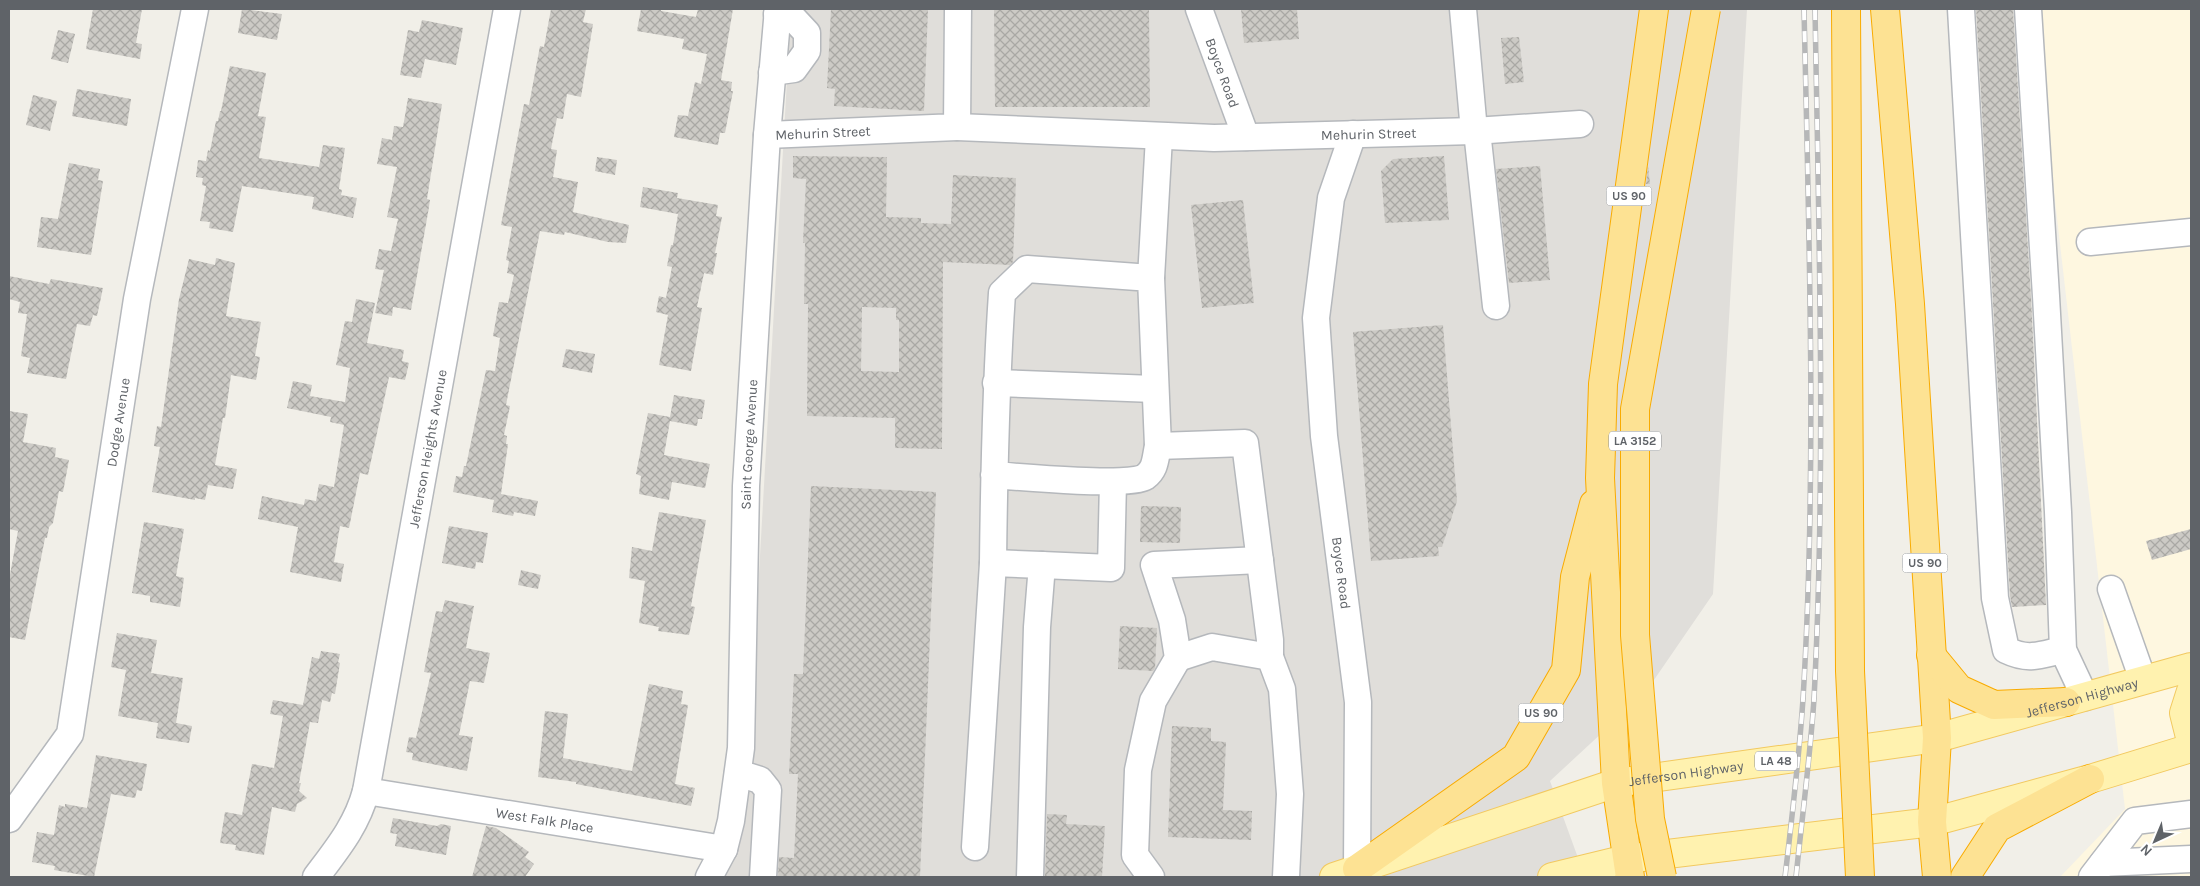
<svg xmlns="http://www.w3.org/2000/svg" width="2200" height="886" viewBox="0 0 2200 886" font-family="Karla,sans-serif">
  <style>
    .commercial { fill: #fef7e0 }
    .industrial { fill: #e0deda }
    .building { fill: url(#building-cross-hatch); fill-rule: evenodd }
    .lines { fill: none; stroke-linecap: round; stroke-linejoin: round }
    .minor-casing { stroke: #b5b8bc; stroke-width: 29 }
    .major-casing { stroke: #f2c960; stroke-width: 30 }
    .highway-casing { stroke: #f9ab00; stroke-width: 30 }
    .minor { stroke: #fff; stroke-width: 26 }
    .major { stroke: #fff2af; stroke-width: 28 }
    .highway { stroke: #fde293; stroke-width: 28 }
    .rail-casing { stroke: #b6b7b8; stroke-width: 5.5 }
    .rail { stroke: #fff; stroke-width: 4; stroke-dasharray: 11; stroke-linecap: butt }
    .highway-bridge-casing { stroke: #f9ab00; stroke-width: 30; stroke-linecap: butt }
    .highway-bridge { stroke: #fde293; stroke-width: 28 }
    .labels { text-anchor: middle; stroke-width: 4; stroke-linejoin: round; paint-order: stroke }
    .shield { fill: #fff; stroke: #8f9295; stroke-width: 1 }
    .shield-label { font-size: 12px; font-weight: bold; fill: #5f6368 }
    .street-label { font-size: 14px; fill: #5f6368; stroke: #fff }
  </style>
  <defs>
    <pattern id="building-cross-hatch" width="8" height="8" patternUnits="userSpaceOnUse" patternTransform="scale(1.25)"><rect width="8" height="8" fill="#cccac5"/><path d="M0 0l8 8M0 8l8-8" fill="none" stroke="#a9a8a4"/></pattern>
  </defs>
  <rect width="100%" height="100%" fill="#f1efe8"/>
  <path class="commercial" d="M2033,9H2191V877H2060L2125,809Z"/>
  <path class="industrial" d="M791,9H1747L1713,594L1645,693L1550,781L1585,877H717L749,750Z"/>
  <g class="building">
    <path d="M93,9H142L136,43L142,44L140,59L86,49Z"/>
    <path d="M242,9L282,14L277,40L238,33Z"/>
    <path d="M551,9H586L583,22L593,24L581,97L567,94L563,119L557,118L551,149L557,150L553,177L578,182L573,212L629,225L626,243L608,242L565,232L564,235L540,231L506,405L510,406L504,435L507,436L506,444H508L501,494L538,501L535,516L514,512L513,516L492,512L494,500L453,492L456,476L462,477L464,466H466L486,370L495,371L500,338L493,336L499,302L508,303L514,275L507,273L509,261L506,260L512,227L501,225L524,104L529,105L540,46L544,47Z"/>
    <path d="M641,9H661V11L696,17L698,9H733L721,80L732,82L731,91H733L725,133H720L718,145L674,137L678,115L688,116L695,82L701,84L707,54L682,49L684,39L637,31Z"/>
    <path d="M831,9H928L924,111L834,106L835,89L827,88Z"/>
    <path d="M994,9H1149L1150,107H995Z"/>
    <path d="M1241,9H1297L1299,39L1244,43Z"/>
    <path d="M1976,9H2013L2031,297L2046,605L2012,607L2010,596Z"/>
    <path d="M422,20L463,28L456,65L425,59L421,78L400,75L408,30L419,32Z"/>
    <path d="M58,30L75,34L68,63L51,59Z"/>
    <path d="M1519,37L1524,82L1505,84L1501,38Z"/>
    <path d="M230,66L266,73L258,116L266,117L259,158L319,167L323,145L345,148L339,189L342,190L341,195L357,198L353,218L312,209L314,197L242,186L233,232L209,228L210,222L200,221L206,186L202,185L203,178L196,177L198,160L206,161L208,150L210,151L216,121H218L220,111H221Z"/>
    <path d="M77,89L131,99L127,126L72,116Z"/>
    <path d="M33,95L57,101L50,131L26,125Z"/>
    <path d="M408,98L442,104L427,199L430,200L429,207L411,310L393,307L392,316L375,313L384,270L375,269L379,249L391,251L398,219L387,217L397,167L377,164L382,138L392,140L394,126L403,127Z"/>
    <path d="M793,156L887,157L886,217L921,218V223L951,224L953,175L1016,178L1013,262L1010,265L943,262L942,449L895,448V418L807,416L808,304H804L805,243H803L806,179L793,178ZM862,307L896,308V320H899V372L861,371Z"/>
    <path d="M1444,156L1449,220L1385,223L1381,171L1393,159Z"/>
    <path d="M597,157L617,160L615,175L595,171Z"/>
    <path d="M69,163L100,169L98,180L103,181L91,255L37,247L41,217L58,219Z"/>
    <path d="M1540,166L1550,280L1509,283L1496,169Z"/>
    <path d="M1648,166L1650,184H1646Z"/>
    <path d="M643,187L678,193L677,198L718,205L716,216L722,217L715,253H717L713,275L704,273L697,307L702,308L691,371L659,365L668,315L656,312L659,296L666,298L672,267L667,266L671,245H673L678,214L640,207Z"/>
    <path d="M1243,200L1254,303L1202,308L1191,205Z"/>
    <path d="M216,258L235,263L226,316L261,322L255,356L260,357L256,380L231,375L225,418H223L215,465L237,469L233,489L208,485L205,500L195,498V500L152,492L160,447L154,446L157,426L161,427L179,299L189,259L215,265Z"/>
    <path d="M9,276L49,284L51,279L103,288L97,316L93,315L90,326L77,324L66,379L27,373L30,358L21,356L27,314L18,313L20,302L9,299Z"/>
    <path d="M356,299L375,303L367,343L404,350L402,361L409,363L405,380L389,377L368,475L360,473L349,528L340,526L334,562L344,564L341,582L290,572L298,527L258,519L262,496L304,505L305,499L316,501L319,484L334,487L344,425L330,422L331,417L287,408L293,381L312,385L310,396L345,402L350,368L336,365L345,321L352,322Z"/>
    <path d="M1443,325L1457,501L1442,547H1438L1439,556L1371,561L1353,332Z"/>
    <path d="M566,349L595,354L592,373L562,367Z"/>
    <path d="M674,395L705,400L702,419H698L697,426L670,421L664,455L710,464L705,488L672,482L669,500L639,494L641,476L636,474L648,413L670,417Z"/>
    <path d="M9,411L28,414L23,442L56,448L55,457L69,460L63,492L59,491L53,523L49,527L47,538H45L25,640L9,637V580L18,531L9,529Z"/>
    <path d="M811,486L936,492L920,877H778L779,857L794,858L798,774H789L794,674H803Z"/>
    <path d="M1141,506L1181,507L1180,543L1140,542Z"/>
    <path d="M659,512L706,520L691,606L695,607L689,635L658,631L659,627L639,623L645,581L629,578L632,547L652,551Z"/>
    <path d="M144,522L184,529L176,576L184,578L180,607L150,602V596L132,593Z"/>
    <path d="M449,526L488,533L483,563L476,562L475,569L442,563Z"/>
    <path d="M2191,529V549L2152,560L2146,541Z"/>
    <path d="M521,570L541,575L538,589L518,585Z"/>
    <path d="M445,600L474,606L466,648L490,653L484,683L470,681L459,735L473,737L467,771L412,760L413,753L406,752L409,737L416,738L431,673L424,672L430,641L436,611L442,612Z"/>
    <path d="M1120,626L1157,628L1155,668L1153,671L1118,669Z"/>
    <path d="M117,633L157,640L151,673L183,678L176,723L192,726L189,743L156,738L158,723L118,716L126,670L111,667Z"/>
    <path d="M321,651L340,654L338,662L340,663L335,694L332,693L330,702L322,700L318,723L310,722L299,783H301L299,791L307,798L297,804L295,812L272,807L264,855L235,850L236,845L220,843L225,812L242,815L252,764L274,768L283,716L270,714L273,700L303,705L312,657L319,659Z"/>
    <path d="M649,684L683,691L681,704L688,705L675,784L695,788L691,806L576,784V782L538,777L545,711L568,714L563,758L632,771Z"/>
    <path d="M1172,726L1211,728V741L1226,742L1223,810L1252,811L1251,840L1168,837Z"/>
    <path d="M96,755L147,764L142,791L137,790L135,798L111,794L94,877L54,870L55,866L32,862L37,832L54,835L59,805L65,807V804L87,808Z"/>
    <path d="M1047,814L1067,815L1066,824L1105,826L1102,877H1045Z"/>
    <path d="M393,818L437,826L441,824L451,826L446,855L395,846L397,834L390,833Z"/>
    <path d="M486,826L496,828L529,852L525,857L534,864L525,877H472Z"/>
  </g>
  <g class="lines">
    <defs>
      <g id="minor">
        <path id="s1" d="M1199,9L1246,137"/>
        <path d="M1463,9L1474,131"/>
        <path d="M1961,9L1995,598L2006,650C2029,661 2039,655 2063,650"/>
        <path d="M2028,9L2046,296L2058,512L2063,650L2085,697"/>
        <path d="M772,72L794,69L807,51V33L793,18L777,14"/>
        <path id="s2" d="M957,127L1214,138L1474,131L1580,124"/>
        <path d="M1477,131L1496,306"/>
        <path id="s3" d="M1353,134L1331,198L1316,318L1324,436L1358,702L1357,869"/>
        <path id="s4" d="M767,135L957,127L958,9"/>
        <path d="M2090,242L2191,232"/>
        <path d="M1151,278L1159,137"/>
        <path d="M996,383L1154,389"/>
        <path d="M1158,446L1245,443L1270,640V657"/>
        <path d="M993,563C994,473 996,383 1002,293L1027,269L1151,278L1158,446C1155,459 1156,469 1145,477C1130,487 1018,477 994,475"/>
        <path d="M1042,565L1111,568L1113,482"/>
        <path d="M2111,589L2143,680"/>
        <path d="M1178,658L1212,647L1270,657L1282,689L1290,794L1286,877"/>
        <path d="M738,773L760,780L768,790L763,877"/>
        <path id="s5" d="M366,791L724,849"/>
        <path id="s6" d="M9,819L70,734L137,299L195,9"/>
        <path d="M975,847L993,563L1042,565L1037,627L1030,877"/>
        <path d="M2103,863L2191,859"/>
        <path id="s7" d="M316,877C337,849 357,825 366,791L507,9"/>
        <path id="s8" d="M709,877L724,849L731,821L741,748L746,486L767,135L778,9"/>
        <path d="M1151,877L1135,855L1138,770L1153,701L1178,658L1172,620L1154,565L1260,560"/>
        <path d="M2092,877L2135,821L2191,814"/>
      </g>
      <g id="major">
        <path d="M2191,691L2184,713L2191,741"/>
        <path id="s9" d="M1334,877L1616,783L1937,738L2191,667"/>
        <path d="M1552,877L1626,859L1932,822L2090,779L2191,748"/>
      </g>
      <g id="highway">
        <path d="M1885,9L1910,304L1937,738L1932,822L1937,877"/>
        <path d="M1931,655L1959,689L1994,705L2066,702"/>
        <path d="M1357,869L1516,757L1566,670L1575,577L1594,504"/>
        <path d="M1630,877L1616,783L1600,478L1603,384L1654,9"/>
        <path d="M1965,877L1997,828L2090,779"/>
      </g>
    </defs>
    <use href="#minor" class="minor-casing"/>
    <use href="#major" class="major-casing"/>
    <use href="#highway" class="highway-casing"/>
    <use href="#minor" class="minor"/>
    <use href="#major" class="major"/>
    <use href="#highway" class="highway"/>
    <defs>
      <g id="rail">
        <path d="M1785,877C1792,818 1799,759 1803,699C1817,469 1809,239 1804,9"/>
        <path d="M1796,877C1802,818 1810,758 1814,699C1826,469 1819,239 1815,9"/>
      </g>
    </defs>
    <use href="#rail" class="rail-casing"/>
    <use href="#rail" class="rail"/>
    <defs>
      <g id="highway-bridge">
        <path d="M1846,9L1850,671L1860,877"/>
        <path d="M1662,877L1650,819L1635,635V409L1706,9"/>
      </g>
    </defs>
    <use href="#highway-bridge" class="highway-bridge-casing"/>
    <use href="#highway-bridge" class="highway-bridge"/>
  </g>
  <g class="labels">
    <g class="shield">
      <rect x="1606.5" y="186.5" width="45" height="19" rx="4"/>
      <rect x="1609" y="431.5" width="52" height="19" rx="4"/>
      <rect x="1902.5" y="553.5" width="45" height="19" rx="4"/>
      <rect x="1518.5" y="703.5" width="45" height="19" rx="4"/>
      <rect x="1755" y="751.5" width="42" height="19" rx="4"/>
    </g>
    <g class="shield-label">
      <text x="1629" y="200">US 90</text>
      <text x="1635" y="445">LA 3152</text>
      <text x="1925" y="567">US 90</text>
      <text x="1541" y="717">US 90</text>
      <text x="1776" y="765">LA 48</text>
    </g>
    <g class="street-label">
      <text dy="5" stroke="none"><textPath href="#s1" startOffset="68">Boyce Road</textPath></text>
      <text dy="5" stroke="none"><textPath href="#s4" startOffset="56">Mehurin Street</textPath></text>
      <text dy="5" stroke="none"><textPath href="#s2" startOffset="412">Mehurin Street</textPath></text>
      <text dy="5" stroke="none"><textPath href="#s6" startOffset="420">Dodge Avenue</textPath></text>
      <text dy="5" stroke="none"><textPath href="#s8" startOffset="438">Saint George Avenue</textPath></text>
      <text dy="5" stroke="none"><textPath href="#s7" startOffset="448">Jefferson Heights Avenue</textPath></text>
      <text dy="5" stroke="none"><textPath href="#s3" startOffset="445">Boyce Road</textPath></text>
      <text dy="5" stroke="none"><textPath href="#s9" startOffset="772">Jefferson Highway</textPath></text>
      <text dy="5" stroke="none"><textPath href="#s9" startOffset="368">Jefferson Highway</textPath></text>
      <text dy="5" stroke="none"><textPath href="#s5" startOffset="181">West Falk Place</textPath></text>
    </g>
  </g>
  <rect width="2200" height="886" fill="none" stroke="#5f6368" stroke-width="20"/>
  <g transform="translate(2155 841) rotate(224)" stroke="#ffffff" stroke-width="4" paint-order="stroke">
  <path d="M0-4L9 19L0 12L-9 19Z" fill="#5f6368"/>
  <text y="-8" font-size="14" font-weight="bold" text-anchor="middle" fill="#5f6368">N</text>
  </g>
</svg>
